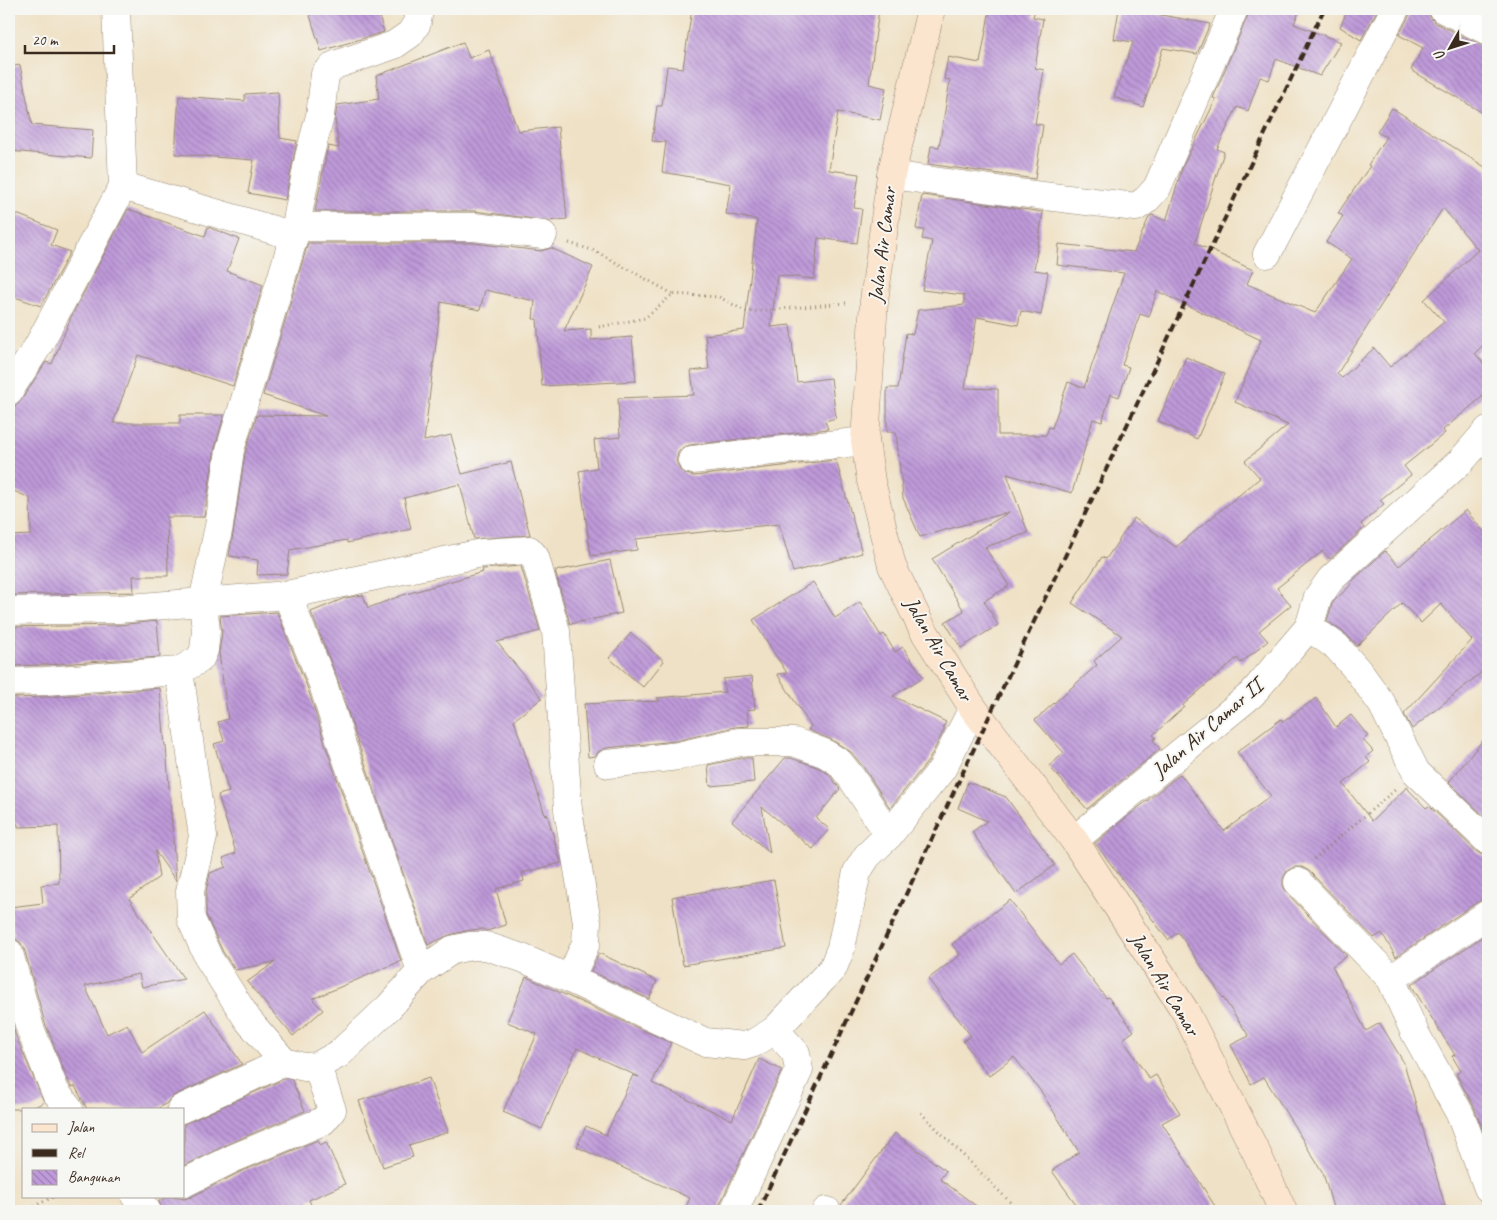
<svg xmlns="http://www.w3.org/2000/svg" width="1497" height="1220" viewBox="0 0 1497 1220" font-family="Caveat,sans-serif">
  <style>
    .building { fill: url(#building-back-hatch); fill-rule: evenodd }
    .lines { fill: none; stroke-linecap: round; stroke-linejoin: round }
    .street-casing { stroke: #958672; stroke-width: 29 }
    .secondary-casing { stroke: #958672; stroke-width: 29 }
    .path { stroke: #958672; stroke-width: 3; stroke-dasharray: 1 4; stroke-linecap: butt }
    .street { stroke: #fff; stroke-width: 28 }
    .secondary { stroke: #fce5cf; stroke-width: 28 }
    .rail { stroke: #3b2a1e; stroke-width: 4; stroke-dasharray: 8 4; stroke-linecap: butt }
    .labels { text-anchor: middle; stroke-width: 4; stroke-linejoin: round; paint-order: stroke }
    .street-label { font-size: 21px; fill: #3b2a1e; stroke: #f6f6f2 }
  </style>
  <defs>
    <pattern id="building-back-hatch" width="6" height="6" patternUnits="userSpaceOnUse" patternTransform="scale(1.25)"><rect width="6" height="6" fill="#bf9ada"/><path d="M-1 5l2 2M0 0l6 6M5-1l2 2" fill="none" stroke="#9c7eb0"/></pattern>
  </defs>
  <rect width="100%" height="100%" fill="#f6f6f2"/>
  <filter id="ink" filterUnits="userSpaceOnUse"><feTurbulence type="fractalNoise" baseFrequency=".02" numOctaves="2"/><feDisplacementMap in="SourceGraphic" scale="10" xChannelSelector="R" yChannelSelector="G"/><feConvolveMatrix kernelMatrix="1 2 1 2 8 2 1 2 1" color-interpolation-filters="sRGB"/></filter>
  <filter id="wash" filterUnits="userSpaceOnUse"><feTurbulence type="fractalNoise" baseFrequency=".0096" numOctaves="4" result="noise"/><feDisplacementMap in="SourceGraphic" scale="20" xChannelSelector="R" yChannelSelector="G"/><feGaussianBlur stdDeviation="1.12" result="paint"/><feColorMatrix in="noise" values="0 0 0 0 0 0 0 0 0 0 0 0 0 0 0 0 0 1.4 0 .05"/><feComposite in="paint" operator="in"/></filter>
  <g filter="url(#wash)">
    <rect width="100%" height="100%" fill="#efe1c5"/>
    <g id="blocks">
      <g class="building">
        <path d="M308,9H377L384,32L321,51Z"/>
        <path d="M692,9H879L869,84L886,88L880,120L838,112L829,170L859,174L854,208L862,209L857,243L818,238L814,279L777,275L771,327L790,325L797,382L831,378L836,418L825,421L828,429L690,445L682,448L678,453L676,461L680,470L686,474L694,476L836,460L862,553L793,572L779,524L636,539L637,550L591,556L579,471L597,468L594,440L620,437L618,398L694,395L691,371L709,369L705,335L744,330L757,220L726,214L731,184L662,172L666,142L652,141L657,106H662L667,66L683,68Z"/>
        <path d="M990,9H1035L1033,17L1043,19L1035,68L1044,70L1035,124L1043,125L1035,179L928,164L931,146L939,147L950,80L944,79L948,57L980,63Z"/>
        <path d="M1119,9H1129L1210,24L1197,54L1163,48L1143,107L1114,97L1133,42L1114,39Z"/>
        <path d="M1249,9H1300L1294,24L1341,42L1320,76L1276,59L1269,80L1260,77L1248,111L1237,107L1217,149L1224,152L1195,243L1253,270L1247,284L1315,313L1352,259L1326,242L1343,216L1338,213L1370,166L1368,165L1386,137L1377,132L1392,108L1488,169V340L1475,353L1488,369V392L1443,430L1445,433L1404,466L1411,475L1380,500L1384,504L1361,524L1364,528L1330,559L1323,551L1277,588L1291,605L1259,631L1268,641L1241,663L1237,658L1183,705L1184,707L1153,735L1156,738L1153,740L1160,749L1087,809L1049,766L1064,753L1035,720L1097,665L1094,661L1122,636L1072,603L1102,557L1106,559L1134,518L1176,547L1260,478L1245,461L1288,425L1235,402L1261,340L1157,291L1149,317L1140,314L1122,365L1129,367L1119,397L1111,394L1102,422L1093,419L1072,493L1007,474L1028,533L985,547L1009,586L984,601L998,625L961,648L945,622L964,611L932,559L1009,512L920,537L903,498L896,432H887V388H898L906,333L913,334L918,310L964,305V295L922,290L932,241L922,239L924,230L916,229L922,195L1043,212L1034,270L1048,272L1041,315L1021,311L1018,325L977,317L965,388L998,389V435H1046L1049,427L1052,428L1068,382L1084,388L1124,273L1057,265L1059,244L1134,252L1149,217L1152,215L1166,221L1183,166L1216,99L1213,98L1248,15ZM1443,208L1478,250L1424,300L1444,322L1390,367L1374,348L1342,378L1337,374Z"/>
        <path d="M1348,9H1378L1361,40L1340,27Z"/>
        <path d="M1411,9H1428L1430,17L1436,23L1481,45L1488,46V116L1411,70L1423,48L1399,35L1409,16Z"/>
        <path d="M463,42L469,58L489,50L518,131L558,127L567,219L549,221L474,211H315L328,146L339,148L335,120L337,105L379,99L376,76Z"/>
        <path d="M20,65L32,125L93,130L91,158L9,151V67Z"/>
        <path d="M278,92L280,138L297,141L285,200L248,193L254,160L175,154L179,96L245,101V94Z"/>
        <path d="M128,209L205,236L208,227L239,239L227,271L263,285L233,386L138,355L113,423H180V415H224L215,448L204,517H167L168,576H133L134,592L9,595V536L31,535L30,498L9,489V407L17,405L22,399L46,362L52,364L71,317Z"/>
        <path d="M9,211L57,230L51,245L70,252L41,306L9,295Z"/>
        <path d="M308,243H473L541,251L551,248L593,267L564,331L591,329V340L632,337L636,381L542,386L537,319H533L535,301L485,290L480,310L441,302L424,441L451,435L462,474L511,462L530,535L474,539L460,484L404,498L411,529L347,543V540L290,550L287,574L257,575L258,560L229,556L234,528L245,453L257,415L326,416L263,395Z"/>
        <path d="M1186,357L1225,374L1197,439L1158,421Z"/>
        <path d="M1466,510L1488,537V667L1412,729L1404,714L1472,640L1441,604L1421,623L1402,603L1357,646L1346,634L1327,621L1332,604L1335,600L1352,584L1350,583L1385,551L1399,566Z"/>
        <path d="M610,560L622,613L570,624L555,571Z"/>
        <path d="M521,566L540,631L497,642L542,698L514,720L545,815L547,814L561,863L522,873L524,881L496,889L506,925L487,931L483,929L470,930L449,935L428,945L357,740L337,678L311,612L345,598L363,595L368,608L403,595L483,572L482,569Z"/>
        <path d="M813,582L835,618L860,602L881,636L884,634L895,652L903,647L923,677L893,696L946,722L943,727L945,728L929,760L890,808L864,768L851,752L832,740L808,730L811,726L777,674L787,673L753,620Z"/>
        <path d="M277,612L308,689L327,750L401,961L312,999L323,1010L293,1036L247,982L275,962L235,970L223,952L206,915V893L210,873L226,867L223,858L236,853L218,795L229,792L214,744L224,741L218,722L228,719L219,653L222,632L220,616Z"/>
        <path d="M157,621L160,657L44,665L9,666V627L118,625Z"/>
        <path d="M631,633L664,661L643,687L609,658Z"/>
        <path d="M752,676L755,709L747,710L749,726L735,727L676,741L606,748L599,751L595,756L588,757L584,704L660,701L657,698L725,692L723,679Z"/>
        <path d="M160,688L165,746H166L176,881L155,851L159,877L129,899L184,979L142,987L139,974L85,986L107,1034L127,1024L142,1052L205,1010L242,1064L175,1095L169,1100L167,1103L157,1109H87L75,1086L72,1087L69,1083L45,1023L24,948L20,942L13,938H9V936L14,935L10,907L43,903L41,885L59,883L58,826L18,827V824H9V698L46,697Z"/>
        <path d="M1316,698L1336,727L1351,715L1368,736L1363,740L1373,751L1366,757L1370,762L1343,784L1372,821L1408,786V789L1426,808L1429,806L1477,852L1488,858V899L1479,901L1396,957L1382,933L1374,938L1309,871L1302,867H1294L1287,871L1283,878V886L1287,893L1347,956L1332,966L1366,1031L1380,1023L1404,1063L1445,1206L1427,1211H1334L1323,1173L1264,1077L1251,1084L1231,1045L1249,1036L1178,932L1168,940L1095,843L1180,774L1224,831L1271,796L1237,752L1281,719L1283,722Z"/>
        <path d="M1488,734V820L1449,782Z"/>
        <path d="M741,758H752L754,782L710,786L708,765Z"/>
        <path d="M785,758H791L817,767L829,774L840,789L816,818L829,829L813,849L762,807L770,853L732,821Z"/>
        <path d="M968,782L1006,797L1055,865L1016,894L972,832L987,821L958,808Z"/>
        <path d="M774,880L786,948L683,965L672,897Z"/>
        <path d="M1010,900L1059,964L1072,954L1106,998L1108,997L1134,1031L1123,1039L1149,1079L1156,1075L1180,1113L1162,1123L1218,1211H1081L1052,1171L1079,1152L1042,1093L1014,1057L989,1076L963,1041L971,1036L928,979L960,955L952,944Z"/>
        <path d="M1488,933V1145L1474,1107L1456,1074L1461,1071L1452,1056L1455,1055L1411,985Z"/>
        <path d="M599,953L657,981L649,999L591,971Z"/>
        <path d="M526,977L671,1043L652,1083L732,1120L759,1059L782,1070L720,1204L719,1211H684L690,1198L577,1147L586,1126L606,1135L633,1075L639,1077L577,1048L542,1129L503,1112L537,1034L507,1022Z"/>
        <path d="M9,1010L15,1034L44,1102L31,1109H9Z"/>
        <path d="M286,1078L292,1080L305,1111L228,1144L184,1166V1124Z"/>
        <path d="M429,1078L448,1132L409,1145L413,1157L383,1167L359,1101Z"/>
        <path d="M895,1133L946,1171L940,1179L983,1211H843L841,1205Z"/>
        <path d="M318,1140L320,1145L326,1142L345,1184L309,1200L314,1211H162L159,1201L169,1196L184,1199L191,1197L240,1172Z"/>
      </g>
    </g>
  </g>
  <g filter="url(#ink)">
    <use href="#blocks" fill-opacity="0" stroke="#958672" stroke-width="1"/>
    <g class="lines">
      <defs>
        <g id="street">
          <path d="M1443,9L1488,31"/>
          <path d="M891,175L1019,193L1136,207L1146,200L1157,188L1234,9"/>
          <path d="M123,186L294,236"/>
          <path d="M295,227H474L543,235"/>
          <path d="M1267,254L1395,9"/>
          <path d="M9,391L38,346L123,186L116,9"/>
          <path d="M692,460L865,441"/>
          <path d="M287,595L323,684L342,745L421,971"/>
          <path d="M9,611L118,609L287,595L482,553L529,550L535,557L556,631L568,810L587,922L586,943L570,979"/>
          <path d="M1309,627L1337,647L1359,672L1382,704L1416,772L1488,841"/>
          <path d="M179,671L203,837L190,891L191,919L209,959L248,1020L284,1062"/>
          <path d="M9,682L45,681L179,671L200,659L204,650L206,631L203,602L219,526L230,450L294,236L309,157L320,116L325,74L335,65L394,45L410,34L417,23L419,9"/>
          <path d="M608,764L679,756L739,742H794L824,753L839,762L851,777L889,835"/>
          <path d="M1074,840L1252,694L1309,627L1318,597L1331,579L1462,460L1488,430"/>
          <path d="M1298,882L1391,979"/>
          <path d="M1488,914L1391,979L1415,1033L1460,1114L1488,1188"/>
          <path d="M9,953L30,1028L55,1091L69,1109"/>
          <path d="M181,1109L284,1062L304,1067L317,1066L339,1054L389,1007L421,971L452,950L470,946H486L522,958L570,979L705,1042L744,1046L754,1043L775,1030L833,968L841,948L857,872L867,856L889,835L942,769L973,708"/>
          <path d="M184,1183L234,1158L323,1121L332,1110L317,1066"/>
          <path d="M135,1196L147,1211"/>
          <path d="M734,1211L799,1070L796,1053L775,1030"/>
          <path d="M826,1211H827"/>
        </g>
        <path id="secondary" d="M931,9L891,175L874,301L865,441L871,481L892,566L922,628L973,708L1074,840L1185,1011L1257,1154L1283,1211"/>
      </defs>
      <use href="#street" class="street-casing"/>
      <use href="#secondary" class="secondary-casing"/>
      <g class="path">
        <path d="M569,243L595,251L673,294"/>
        <path d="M599,327L645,318L673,294L719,297L747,312L846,303"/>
        <path d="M1314,859L1395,790"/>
        <path d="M921,1113L1019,1211"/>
        <path d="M25,1211L55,1196"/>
      </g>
      <use href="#street" class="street"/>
      <use href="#secondary" class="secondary"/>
      <path class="rail" d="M758,1211L986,723L1324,9"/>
    </g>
  </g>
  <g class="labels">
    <g class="street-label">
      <text transform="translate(882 245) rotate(-83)" y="7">Jalan Air Camar</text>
      <text transform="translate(939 649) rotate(60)" y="7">Jalan Air Camar</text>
      <text transform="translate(1207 728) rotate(-41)" y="7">Jalan Air Camar II</text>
      <text transform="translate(1165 984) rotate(59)" y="7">Jalan Air Camar</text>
    </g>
  </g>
  <rect width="1497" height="1220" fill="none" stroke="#f6f6f2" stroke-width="30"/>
  <rect x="22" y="1108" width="162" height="90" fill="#f6f6f2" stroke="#aba49d"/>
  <rect x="32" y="1124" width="25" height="8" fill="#fce5cf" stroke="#aba49d"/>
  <text x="68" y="1132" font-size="15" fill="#3b2a1e">Jalan</text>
  <rect x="32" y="1149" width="25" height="8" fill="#3b2a1e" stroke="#aba49d"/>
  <text x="68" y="1158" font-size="15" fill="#3b2a1e">Rel</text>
  <rect x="32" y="1170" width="25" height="15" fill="url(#building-back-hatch)" stroke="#aba49d"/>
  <text x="68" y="1182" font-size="15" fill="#3b2a1e">Bangunan</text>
  <g transform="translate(1450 48) rotate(231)" stroke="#f6f6f2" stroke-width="4" paint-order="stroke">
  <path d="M0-4L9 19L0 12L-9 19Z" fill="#3b2a1e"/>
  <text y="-8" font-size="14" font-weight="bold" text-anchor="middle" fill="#3b2a1e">U</text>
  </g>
  <path d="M25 45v8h89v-8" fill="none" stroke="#3b2a1e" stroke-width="2.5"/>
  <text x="32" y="45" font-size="15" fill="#3b2a1e" stroke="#f6f6f2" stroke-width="4" paint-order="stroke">20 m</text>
</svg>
